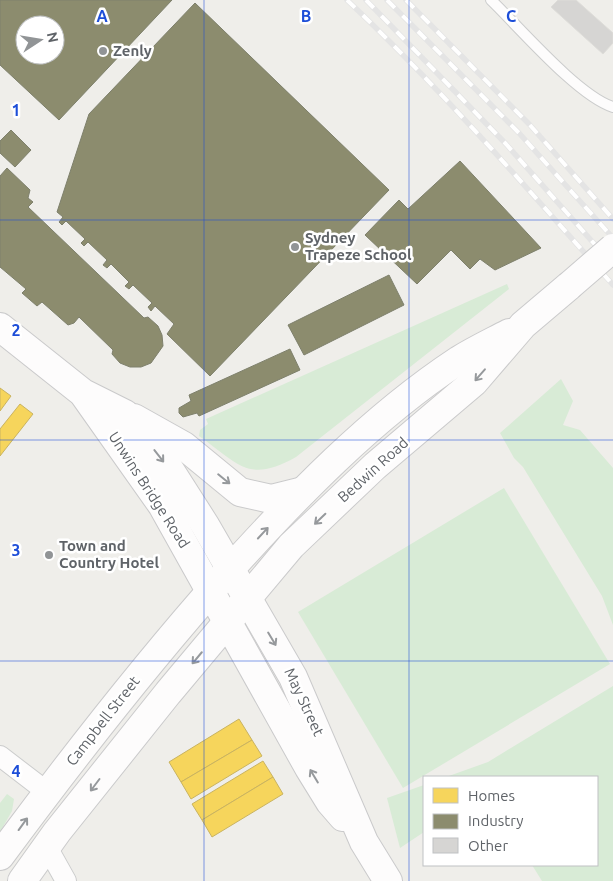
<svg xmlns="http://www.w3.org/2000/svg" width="613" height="881" viewBox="0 0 613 881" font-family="Ubuntu,sans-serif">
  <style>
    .green { fill: #d8ebd6 }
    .homes { fill: #f6d55c; stroke: #c9b360 }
    .industry { fill: #8c8c6e; stroke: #7e806c; fill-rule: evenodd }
    .building { fill: #d6d5d3; stroke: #deddd9 }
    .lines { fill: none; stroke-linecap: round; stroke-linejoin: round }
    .lane-casing { stroke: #cbcccc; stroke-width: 12 }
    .street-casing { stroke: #cbcccc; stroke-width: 22 }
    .secondary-casing { stroke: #cacacb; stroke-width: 30 }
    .lane { stroke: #fdfcfc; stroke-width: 10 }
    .street { stroke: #fdfcfc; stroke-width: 20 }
    .secondary { stroke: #fdfcfc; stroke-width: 28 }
    .rail-casing { stroke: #e4e4e4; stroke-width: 5.5 }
    .rail { stroke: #fff; stroke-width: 4; stroke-dasharray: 11; stroke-linecap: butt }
    .secondary-bridge-casing { stroke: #cacacb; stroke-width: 30; stroke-linecap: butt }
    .secondary-bridge { stroke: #fdfcfc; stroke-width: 28 }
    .oneway { stroke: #96999c }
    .grid { fill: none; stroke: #1d4ed8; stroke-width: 1; stroke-opacity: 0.55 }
    .poi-dot { fill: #919496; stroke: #fff; stroke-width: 2 }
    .labels { text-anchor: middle; stroke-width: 5; stroke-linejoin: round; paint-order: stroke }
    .poi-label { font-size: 15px; font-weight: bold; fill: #5f6368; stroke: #fff; text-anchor: start }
    .street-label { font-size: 15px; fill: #5f6368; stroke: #fff }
    .grid-label { font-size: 16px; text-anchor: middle; font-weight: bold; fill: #1d4ed8; stroke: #fff; stroke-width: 5; stroke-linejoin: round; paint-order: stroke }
  </style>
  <rect width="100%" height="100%" fill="#efeeea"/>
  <g class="green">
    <path d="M507,284L509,289L296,457C248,484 239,464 199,436L200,430L208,424L206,419Z"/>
    <path d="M561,379L573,401L563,425L580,430L613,468V625L602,596L523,467L514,458L500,433Z"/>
    <path d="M504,488L610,664L403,788L298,612Z"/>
    <path d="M613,686V881H542L532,865H597V777H446L488,762Z"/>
    <path d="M424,785V832L400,848L387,798Z"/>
    <path d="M7,794L14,799L12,811L0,832V803Z"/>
  </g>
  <g class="homes">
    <path d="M0,388L11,396L0,411Z"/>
    <path d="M20,404L33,414L0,456V429Z"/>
    <path d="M239,719L252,740L181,782L169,762Z"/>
    <path d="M252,740L262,756L191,799L181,782Z"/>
    <path d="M263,761L273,777L202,820L192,804Z"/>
    <path d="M273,777L283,794L212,837L202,820Z"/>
  </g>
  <g class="industry">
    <path d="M0,0H172L59,120L0,65ZM25,25H55V55H25Z"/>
    <path d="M195,3L389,190L210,376L167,334L174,324L155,306L151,311L148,307L152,303L133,285L129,289L125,286L129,282L111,264L107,268L103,265L107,260L88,242L84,246L81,243L85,239L66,221L62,225L59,222L63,217L57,212L89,114Z"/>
    <path d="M11,130L31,150L15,167L0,153V141Z"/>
    <path d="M460,161L541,248L495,270L480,259L470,269L451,250L417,284L365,235L399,200L408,209Z"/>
    <path d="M7,168L30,190L28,198L33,202L28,207L144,318L148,317L158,326L162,335L163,346L151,363L141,367H130L120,363L112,354L113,350L79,317L74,323L68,325L42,302L37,306L22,293L26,289L0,267V176Z"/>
    <path d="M389,275L404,305L304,355L288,325Z"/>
    <path d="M290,349L300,370L199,416L197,413L183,417L179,413V408L191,401L189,395Z"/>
  </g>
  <path class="building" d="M558,0H576L613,33V43L603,54L551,7Z"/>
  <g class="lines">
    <defs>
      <path id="lane" d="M491,0C520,28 578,96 613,107"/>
      <g id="street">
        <path d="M0,756L47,792"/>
        <path d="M47,847L66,881"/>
      </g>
      <g id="secondary">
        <path d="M0,327L83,393L125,414L168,467L205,525L293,677L364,842L388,881"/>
        <path d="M85,396L162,505L309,768L330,802L343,817"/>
        <path d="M134,418L184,446L240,492L271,499L303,491"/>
        <path d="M0,856C71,760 144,666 224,576C294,498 371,418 459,360C475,350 492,342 509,333"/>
        <path d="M22,881L57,832L168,693L291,546L375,466L474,382L523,325L569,286"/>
      </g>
    </defs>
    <use href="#lane" class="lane-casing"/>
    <use href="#street" class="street-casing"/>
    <use href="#secondary" class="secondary-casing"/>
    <use href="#lane" class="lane"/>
    <use href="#street" class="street"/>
    <use href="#secondary" class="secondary"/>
    <defs>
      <g id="rail">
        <path d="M347,0C441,89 527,188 613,285"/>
        <path d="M366,0L506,144L613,265"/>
        <path d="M387,0L519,133L613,238"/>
        <path d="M406,0L529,124L613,219"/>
      </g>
    </defs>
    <use href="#rail" class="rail-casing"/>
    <use href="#rail" class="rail"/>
    <defs>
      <path id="secondary-bridge" d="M569,286L613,248"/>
    </defs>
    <use href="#secondary-bridge" class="secondary-bridge-casing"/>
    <use href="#secondary-bridge" class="secondary-bridge"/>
  </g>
  <defs><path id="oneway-shaft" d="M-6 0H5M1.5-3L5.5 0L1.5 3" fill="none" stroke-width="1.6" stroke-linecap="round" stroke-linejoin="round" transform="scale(1.25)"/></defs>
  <g class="oneway">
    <use href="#oneway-shaft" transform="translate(480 375) rotate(131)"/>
    <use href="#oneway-shaft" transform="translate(159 456) rotate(52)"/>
    <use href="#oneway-shaft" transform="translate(224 479) rotate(39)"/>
    <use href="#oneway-shaft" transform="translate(320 519) rotate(136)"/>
    <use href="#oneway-shaft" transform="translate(263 533) rotate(-47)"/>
    <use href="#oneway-shaft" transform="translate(272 639) rotate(59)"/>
    <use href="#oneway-shaft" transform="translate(197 658) rotate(130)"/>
    <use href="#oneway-shaft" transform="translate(314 776) rotate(-121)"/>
    <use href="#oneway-shaft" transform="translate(95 785) rotate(127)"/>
    <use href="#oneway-shaft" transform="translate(23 824) rotate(-54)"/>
  </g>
  <path class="grid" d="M204,0V881M409,0V881M0,220H613M0,440H613M0,661H613"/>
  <g class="poi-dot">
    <circle cx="103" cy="51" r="5"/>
    <circle cx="295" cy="247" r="5"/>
    <circle cx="49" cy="555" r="5"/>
  </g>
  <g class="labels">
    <g class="poi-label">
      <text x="113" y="56">Zenly</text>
      <text x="305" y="243">Sydney<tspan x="305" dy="17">Trapeze School</tspan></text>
      <text x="59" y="551">Town and<tspan x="59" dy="17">Country Hotel</tspan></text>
    </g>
    <g class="street-label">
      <text transform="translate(373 470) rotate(-42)" y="5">Bedwin Road</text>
      <text transform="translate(149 490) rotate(57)" y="5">Unwins Bridge Road</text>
      <text transform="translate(304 702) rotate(65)" y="5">May Street</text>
      <text transform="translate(103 721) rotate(-52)" y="5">Campbell Street</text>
    </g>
  </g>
  <g class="grid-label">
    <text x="102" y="22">A</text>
    <text x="306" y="22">B</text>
    <text x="511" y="22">C</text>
    <text x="16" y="116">1</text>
    <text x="16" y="336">2</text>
    <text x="16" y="556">3</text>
    <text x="16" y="777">4</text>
  </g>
  <rect x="423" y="776" width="175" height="90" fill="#ffffff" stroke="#bfc1c3"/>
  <rect x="433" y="788" width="25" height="15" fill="#f6d55c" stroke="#bfc1c3"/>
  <text x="468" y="801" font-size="15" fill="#5f6368">Homes</text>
  <rect x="433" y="814" width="25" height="15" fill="#8c8c6e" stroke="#bfc1c3"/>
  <text x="468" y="826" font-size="15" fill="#5f6368">Industry</text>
  <rect x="433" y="838" width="25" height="15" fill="#d6d5d3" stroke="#bfc1c3"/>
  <text x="468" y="851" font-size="15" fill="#5f6368">Other</text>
  <g transform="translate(40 40) rotate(78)"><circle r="24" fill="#ffffff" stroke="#bfc1c3"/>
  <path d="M0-4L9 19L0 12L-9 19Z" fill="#919496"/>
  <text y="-8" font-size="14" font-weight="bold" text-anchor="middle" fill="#5f6368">N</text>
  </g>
</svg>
